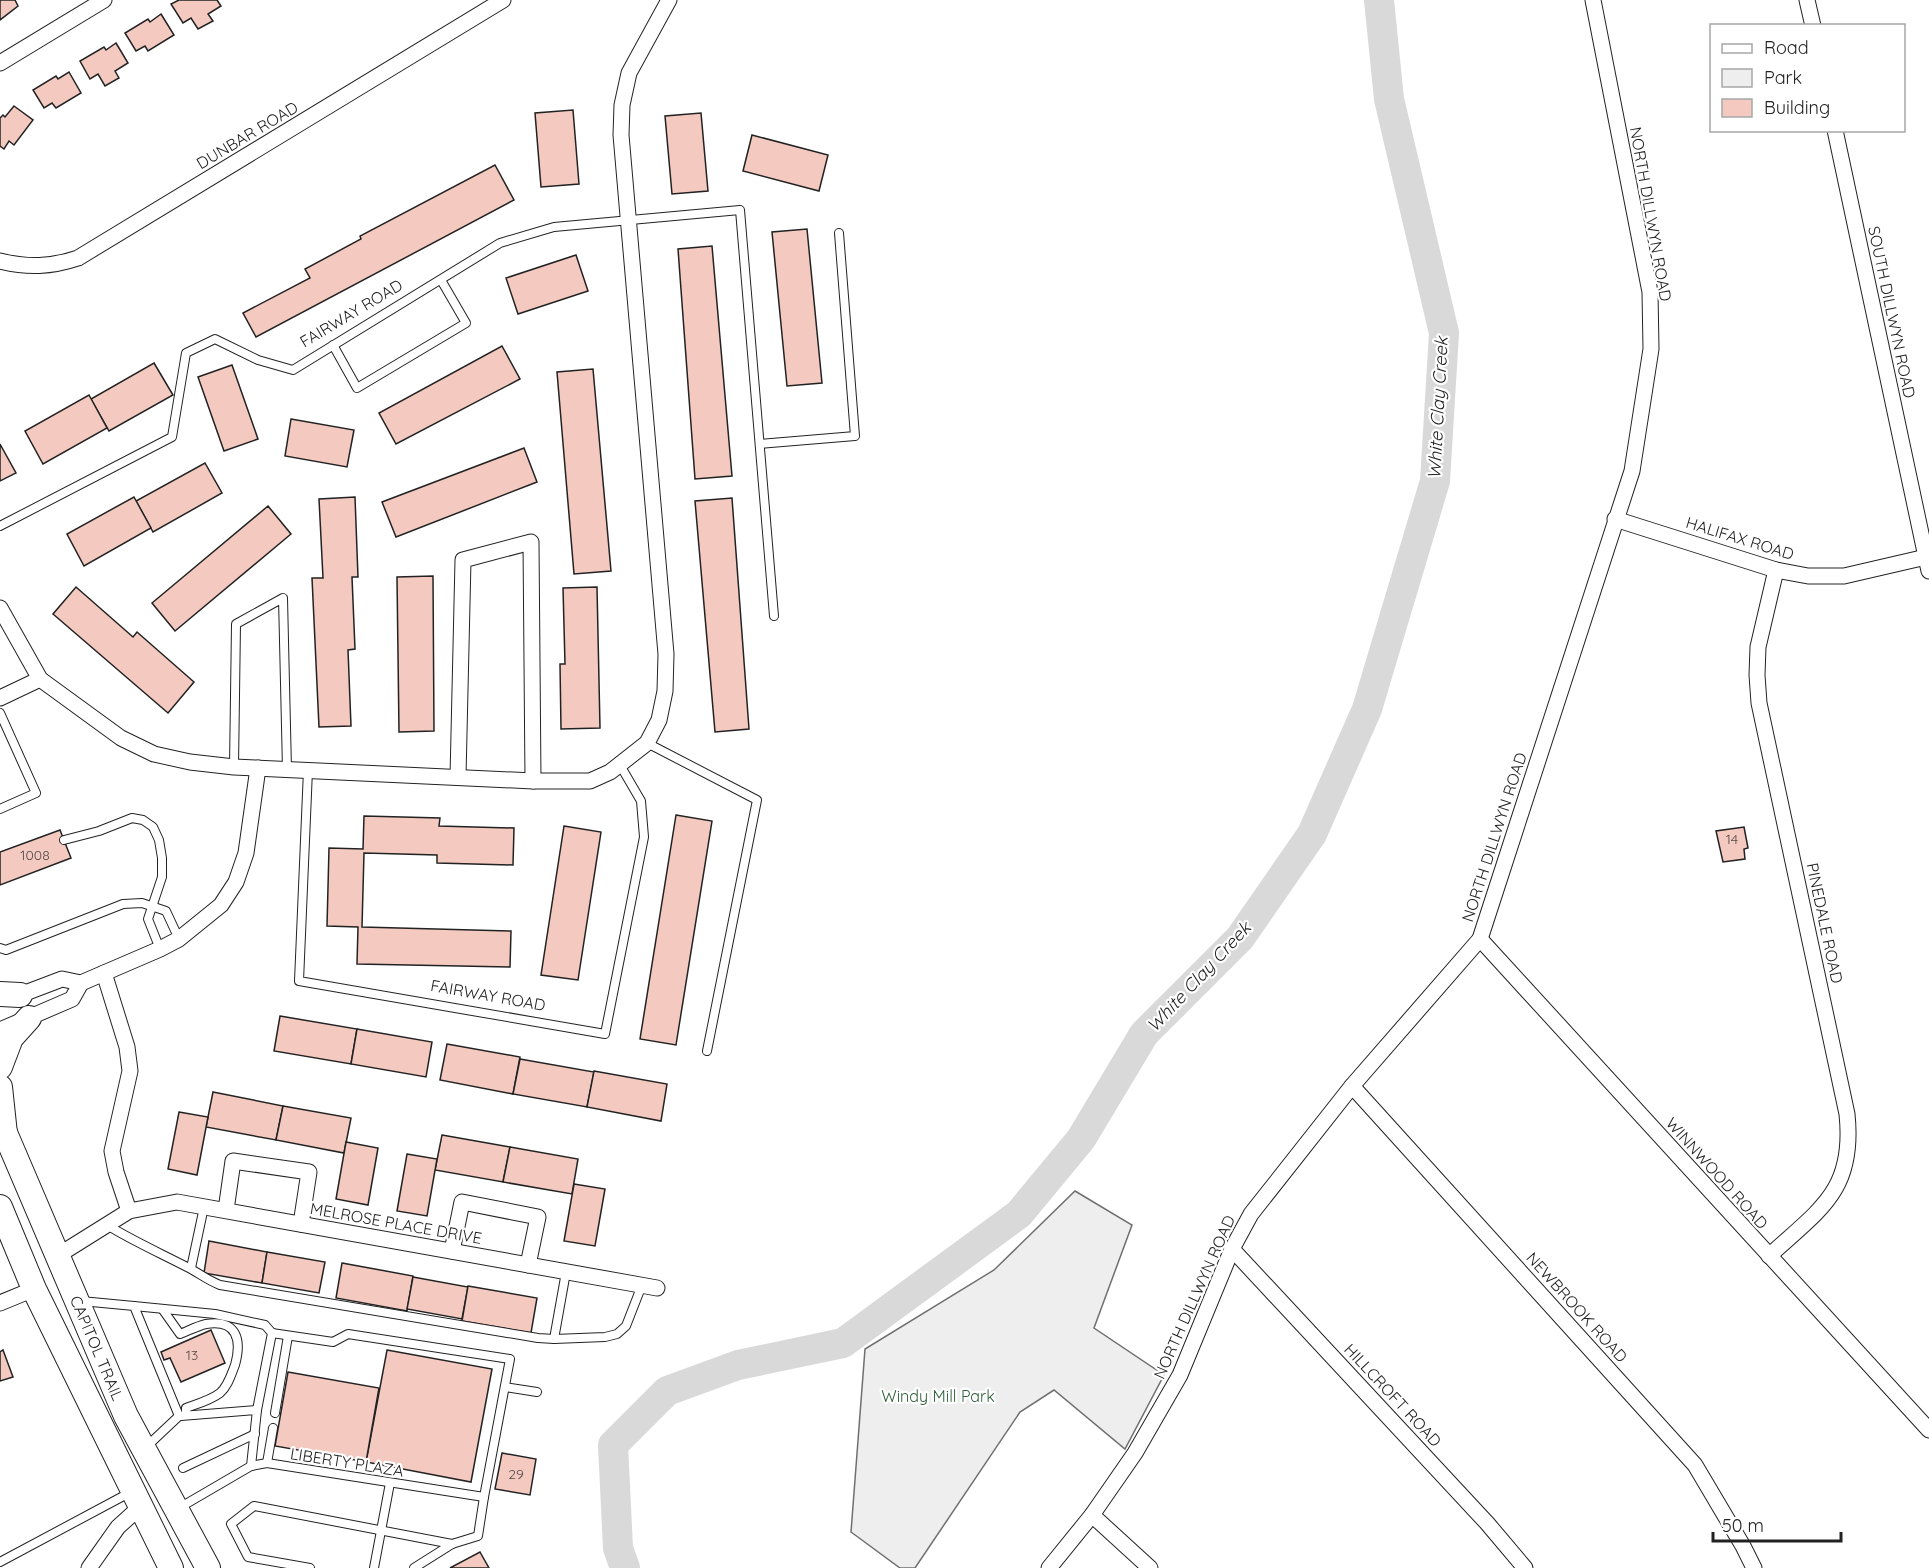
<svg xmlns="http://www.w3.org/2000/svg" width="1929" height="1568" viewBox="0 0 1929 1568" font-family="Quicksand,sans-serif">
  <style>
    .green { fill: #eee; stroke: #6f6f6f; stroke-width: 1.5 }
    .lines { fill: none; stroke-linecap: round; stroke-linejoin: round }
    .river { stroke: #d9d9d9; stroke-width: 30 }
    .building { fill: #f3c9c0; stroke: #222; stroke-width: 1.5 }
    .service-casing { stroke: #222; stroke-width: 10 }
    .minor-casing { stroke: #222; stroke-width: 17 }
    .primary-casing { stroke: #222; stroke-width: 26 }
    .service { stroke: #fff; stroke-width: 8 }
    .minor { stroke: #fff; stroke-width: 15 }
    .primary { stroke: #fff; stroke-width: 24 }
    .labels { text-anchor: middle; stroke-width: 4.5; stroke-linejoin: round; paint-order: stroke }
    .number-label { font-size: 14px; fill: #564c4a }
    .street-label { font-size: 16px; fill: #222; stroke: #fff }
    .park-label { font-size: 16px; fill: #2f5e38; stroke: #fff }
    .water-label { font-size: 18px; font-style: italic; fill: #222; stroke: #fff }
  </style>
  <rect width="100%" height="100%" fill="#fff"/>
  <path class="green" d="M1075,1191L1132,1225L1094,1328L1164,1375L1125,1449L1054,1390L1020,1412L915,1568H900L851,1532L865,1349L994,1270Z"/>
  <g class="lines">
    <path class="river" d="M625,1568L618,1548L613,1445L667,1391L738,1365L843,1343L1019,1214L1081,1139L1144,1034L1240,938L1312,834L1367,709L1435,481L1444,333L1389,99L1379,0"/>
  </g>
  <g class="building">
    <path d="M0,0H15L18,6L0,20Z"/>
    <path d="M179,0H217L221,6L208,14L213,21L198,29L191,18L183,23L171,4Z"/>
    <path d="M161,14L174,35L148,51L145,46L136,51L125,33L148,19L150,22Z"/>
    <path d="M116,43L128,63L115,71L119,78L105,86L98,74L90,79L80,61L104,47L106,50Z"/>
    <path d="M69,72L81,93L56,108L52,103L44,108L33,90L56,76L58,79Z"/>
    <path d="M14,106L33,120L14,145L9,141L4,149L0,146V118L3,115L5,117Z"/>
    <path d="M573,110L579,184L541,187L535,113Z"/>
    <path d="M701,113L708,191L672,194L665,116Z"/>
    <path d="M752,135L828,155L819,191L743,171Z"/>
    <path d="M495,165L514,200L256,337L243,313L310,278L305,269L361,239L360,236Z"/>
    <path d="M807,229L822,383L787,386L772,232Z"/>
    <path d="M712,246L732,476L695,479L678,249Z"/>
    <path d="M576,255L588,291L518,314L506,278Z"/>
    <path d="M502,346L520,379L396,444L379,413Z"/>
    <path d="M154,363L173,395L109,431L91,399Z"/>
    <path d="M232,365L258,439L224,451L198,377Z"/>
    <path d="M593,369L611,571L574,574L557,372Z"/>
    <path d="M89,395L107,428L43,464L25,431Z"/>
    <path d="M291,419L354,430L347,467L285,456Z"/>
    <path d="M0,444L16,473L0,481Z"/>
    <path d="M524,448L537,482L396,537L382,502Z"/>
    <path d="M205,463L222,493L153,532L136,501Z"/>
    <path d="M134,497L151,528L84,566L67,534Z"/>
    <path d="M355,497L358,577H352L355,649L348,650L351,726L319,727L312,578H323L319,499Z"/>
    <path d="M732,498L749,729L715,732L695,501Z"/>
    <path d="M268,506L291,534L175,631L152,603Z"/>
    <path d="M433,576L434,731L399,732L397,577Z"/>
    <path d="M76,587L133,637L137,632L194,682L168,713L53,614Z"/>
    <path d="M597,587L600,728L561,729L560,664H565L563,588Z"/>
    <path d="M676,815L712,821L676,1045L640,1039Z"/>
    <path d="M364,816L440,818L439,826L514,828L513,865L437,863V855L364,853L362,927L511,931L510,967L357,964L358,927L327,926L329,848L363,849Z"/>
    <path d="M564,826L601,832L578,980L541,975Z"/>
    <path d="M1744,827L1748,848L1744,849L1745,859L1723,862L1716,831Z"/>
    <path d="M60,830L71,858L0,885V852Z"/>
    <path d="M280,1016L357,1029L351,1064L274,1051Z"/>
    <path d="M357,1029L432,1042L426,1077L351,1064Z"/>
    <path d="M447,1044L520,1057L513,1094L440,1080Z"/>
    <path d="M520,1059L594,1072L587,1107L513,1094Z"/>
    <path d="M594,1071L667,1084L661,1121L587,1107Z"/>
    <path d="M213,1092L283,1106L276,1140L206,1127Z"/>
    <path d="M283,1106L351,1118L344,1153L276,1140Z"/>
    <path d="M179,1112L208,1117L197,1175L168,1169Z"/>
    <path d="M442,1135L510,1147L503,1182L435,1170Z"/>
    <path d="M346,1142L378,1148L368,1205L336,1199Z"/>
    <path d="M510,1147L578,1159L572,1194L503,1182Z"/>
    <path d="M407,1154L437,1159L427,1216L397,1211Z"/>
    <path d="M574,1184L605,1189L595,1246L564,1241Z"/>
    <path d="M209,1241L267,1252L262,1283L204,1273Z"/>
    <path d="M267,1252L325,1262L319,1293L262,1283Z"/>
    <path d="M342,1263L413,1276L407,1311L336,1298Z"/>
    <path d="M413,1277L468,1287L462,1319L407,1309Z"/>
    <path d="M468,1286L537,1298L531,1333L462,1321Z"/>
    <path d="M211,1330L225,1363L181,1382L170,1358L164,1360L161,1352Z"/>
    <path d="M3,1350L13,1377L0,1381V1352Z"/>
    <path d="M387,1350L492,1369L471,1482L366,1462Z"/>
    <path d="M288,1372L379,1388L366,1462L275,1446Z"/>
    <path d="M502,1453L536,1459L530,1495L495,1489Z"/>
    <path d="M480,1552L489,1568H450Z"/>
  </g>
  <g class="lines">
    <defs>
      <g id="service">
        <path d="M333,345L357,388L466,323L441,280"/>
        <path d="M760,444L855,436L839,233"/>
        <path d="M0,526L172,437L186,353L215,339L258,360L293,370L500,243L554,227L740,210L774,616"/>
        <path d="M0,713L36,793L0,809"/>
        <path d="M647,743L757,800L707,1051"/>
        <path d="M234,767L236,624L283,598L287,769"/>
        <path d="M308,770L299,981L605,1034L644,837L641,801L620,765"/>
        <path d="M64,840L99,831L132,818L143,820L153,827L159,840L162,858V877L148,919L160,949"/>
        <path d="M0,948L6,950L123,904L142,903L166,911L179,939"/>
        <path d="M107,1225C133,1241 160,1253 187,1267C199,1273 207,1280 220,1285L538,1338L554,1339L605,1337L617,1334L626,1326L642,1285"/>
        <path d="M191,1268L204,1207"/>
        <path d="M81,1301L134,1306L179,1416L145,1448"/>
        <path d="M134,1306L215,1314L265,1325L272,1333L257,1410"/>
        <path d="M163,1310L180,1334C188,1331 197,1326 206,1324C237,1319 242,1340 235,1365C231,1375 228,1386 220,1393C211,1400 197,1404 186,1408V1415"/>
        <path d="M272,1333L333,1342L348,1334L510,1359L484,1497"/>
        <path d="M554,1339L566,1272"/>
        <path d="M505,1387L537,1392"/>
        <path d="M275,1413L288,1336"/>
        <path d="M181,1416L257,1410L251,1466"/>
        <path d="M267,1463L273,1428"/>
        <path d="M183,1468L255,1434"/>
        <path d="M179,1508L251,1466L267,1463L484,1497L478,1536L452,1544L414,1568"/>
        <path d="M0,1562L131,1492"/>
        <path d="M310,1568L248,1557L231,1524L254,1506L452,1544"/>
        <path d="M374,1568L390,1483"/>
      </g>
      <g id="minor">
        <path d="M1807,0L1813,26"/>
        <path d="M0,63L104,0"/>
        <path d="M1835,130L1929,571"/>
        <path d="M0,261C28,268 51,267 78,258L503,0"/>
        <path d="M1615,519L1776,570L1808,576H1844L1926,557"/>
        <path d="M0,608L40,679L121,738L154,754L190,762L234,767L533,781H590L610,772L647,743L659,720L665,691L666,654L621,135L622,105L629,73L669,0"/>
        <path d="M0,698L40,679"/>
        <path d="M458,777L463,560L531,542L533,781"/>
        <path d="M1480,939L1929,1430"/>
        <path d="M104,973L127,1047L130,1071L112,1151L116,1172L129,1211"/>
        <path d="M12,998L62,979L81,983L160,949L179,939L221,905L236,882L246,853L258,768"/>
        <path d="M0,1030L72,999L81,983"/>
        <path d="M1352,1086L1695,1465L1743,1546L1754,1568"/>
        <path d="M226,1210L233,1161L309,1172L301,1224"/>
        <path d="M1232,1249L1487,1523L1525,1568"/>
        <path d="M452,1251L462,1202L538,1217L528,1265"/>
        <path d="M57,1256L129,1211L177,1202L657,1288"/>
        <path d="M1769,1256C1820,1209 1855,1191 1847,1114L1759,703L1757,675L1758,647L1776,570"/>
        <path d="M0,1303L34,1289"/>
        <path d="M1092,1515L1150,1568"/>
        <path d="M89,1568L118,1527L140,1507"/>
        <path d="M1049,1568L1092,1515L1135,1453L1180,1375L1232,1249L1251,1214L1352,1086L1480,939L1632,471L1651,349L1650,292L1593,0"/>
      </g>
      <g id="primary">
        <path d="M0,994L20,995"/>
        <path d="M0,1067L11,1038L29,1018"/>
        <path d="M0,1087L5,1134"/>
        <path d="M0,1121L126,1416L208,1568"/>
        <path d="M0,1207L34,1289L171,1568"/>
      </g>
    </defs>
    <use href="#service" class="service-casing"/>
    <use href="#minor" class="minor-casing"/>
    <use href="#primary" class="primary-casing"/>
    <use href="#service" class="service"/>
    <use href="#minor" class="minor"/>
    <use href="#primary" class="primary"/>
  </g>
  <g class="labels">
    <g class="number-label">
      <text x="1732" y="844">14</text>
      <text x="35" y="860">1008</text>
      <text x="192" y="1360">13</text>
      <text x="516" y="1479">29</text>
    </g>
    <g class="street-label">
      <text transform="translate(247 135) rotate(-31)" y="6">DUNBAR ROAD</text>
      <text transform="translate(1651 214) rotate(80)" y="6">NORTH DILLWYN ROAD</text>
      <text transform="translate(1892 312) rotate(78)" y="6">SOUTH DILLWYN ROAD</text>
      <text transform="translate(351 313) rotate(-31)" y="6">FAIRWAY ROAD</text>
      <text transform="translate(1740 538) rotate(17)" y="6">HALIFAX ROAD</text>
      <text transform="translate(1494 837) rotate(-72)" y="6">NORTH DILLWYN ROAD</text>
      <text transform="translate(1825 923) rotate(78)" y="6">PINEDALE ROAD</text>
      <text transform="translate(488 995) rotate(10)" y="6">FAIRWAY ROAD</text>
      <text transform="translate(1717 1173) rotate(48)" y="6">WINNWOOD ROAD</text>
      <text transform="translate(396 1223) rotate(10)" y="6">MELROSE PLACE DRIVE</text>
      <text transform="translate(1194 1297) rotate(-66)" y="6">NORTH DILLWYN ROAD</text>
      <text transform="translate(1577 1307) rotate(48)" y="6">NEWBROOK ROAD</text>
      <text transform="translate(97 1348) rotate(67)" y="6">CAPITOL TRAIL</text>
      <text transform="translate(1393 1395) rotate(47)" y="6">HILLCROFT ROAD</text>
      <text transform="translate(347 1462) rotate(9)" y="6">LIBERTY PLAZA</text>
    </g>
    <g class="park-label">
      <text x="938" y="1402">Windy Mill Park</text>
    </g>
    <g class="water-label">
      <text transform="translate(1438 408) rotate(-87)" y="6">White Clay Creek</text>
      <text transform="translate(1199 977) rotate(-47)" y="6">White Clay Creek</text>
    </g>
  </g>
  <rect x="1710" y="24" width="195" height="108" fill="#ffffff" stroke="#a7a7a7" stroke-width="1.5"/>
  <rect x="1722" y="44" width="30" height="9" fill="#ffffff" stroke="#a7a7a7" stroke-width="1.5"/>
  <text x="1764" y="54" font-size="18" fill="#222222">Road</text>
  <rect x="1722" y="69" width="30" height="18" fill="#eeeeee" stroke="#a7a7a7" stroke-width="1.5"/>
  <text x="1764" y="84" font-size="18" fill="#222222">Park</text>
  <rect x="1722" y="99" width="30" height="18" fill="#f3c9c0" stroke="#a7a7a7" stroke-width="1.5"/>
  <text x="1764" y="114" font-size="18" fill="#222222">Building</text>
  <path d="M1713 1532v9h128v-9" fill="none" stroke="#222222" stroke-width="3"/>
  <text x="1722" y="1532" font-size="18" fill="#222222" stroke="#ffffff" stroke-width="4.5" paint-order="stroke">50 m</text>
</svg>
